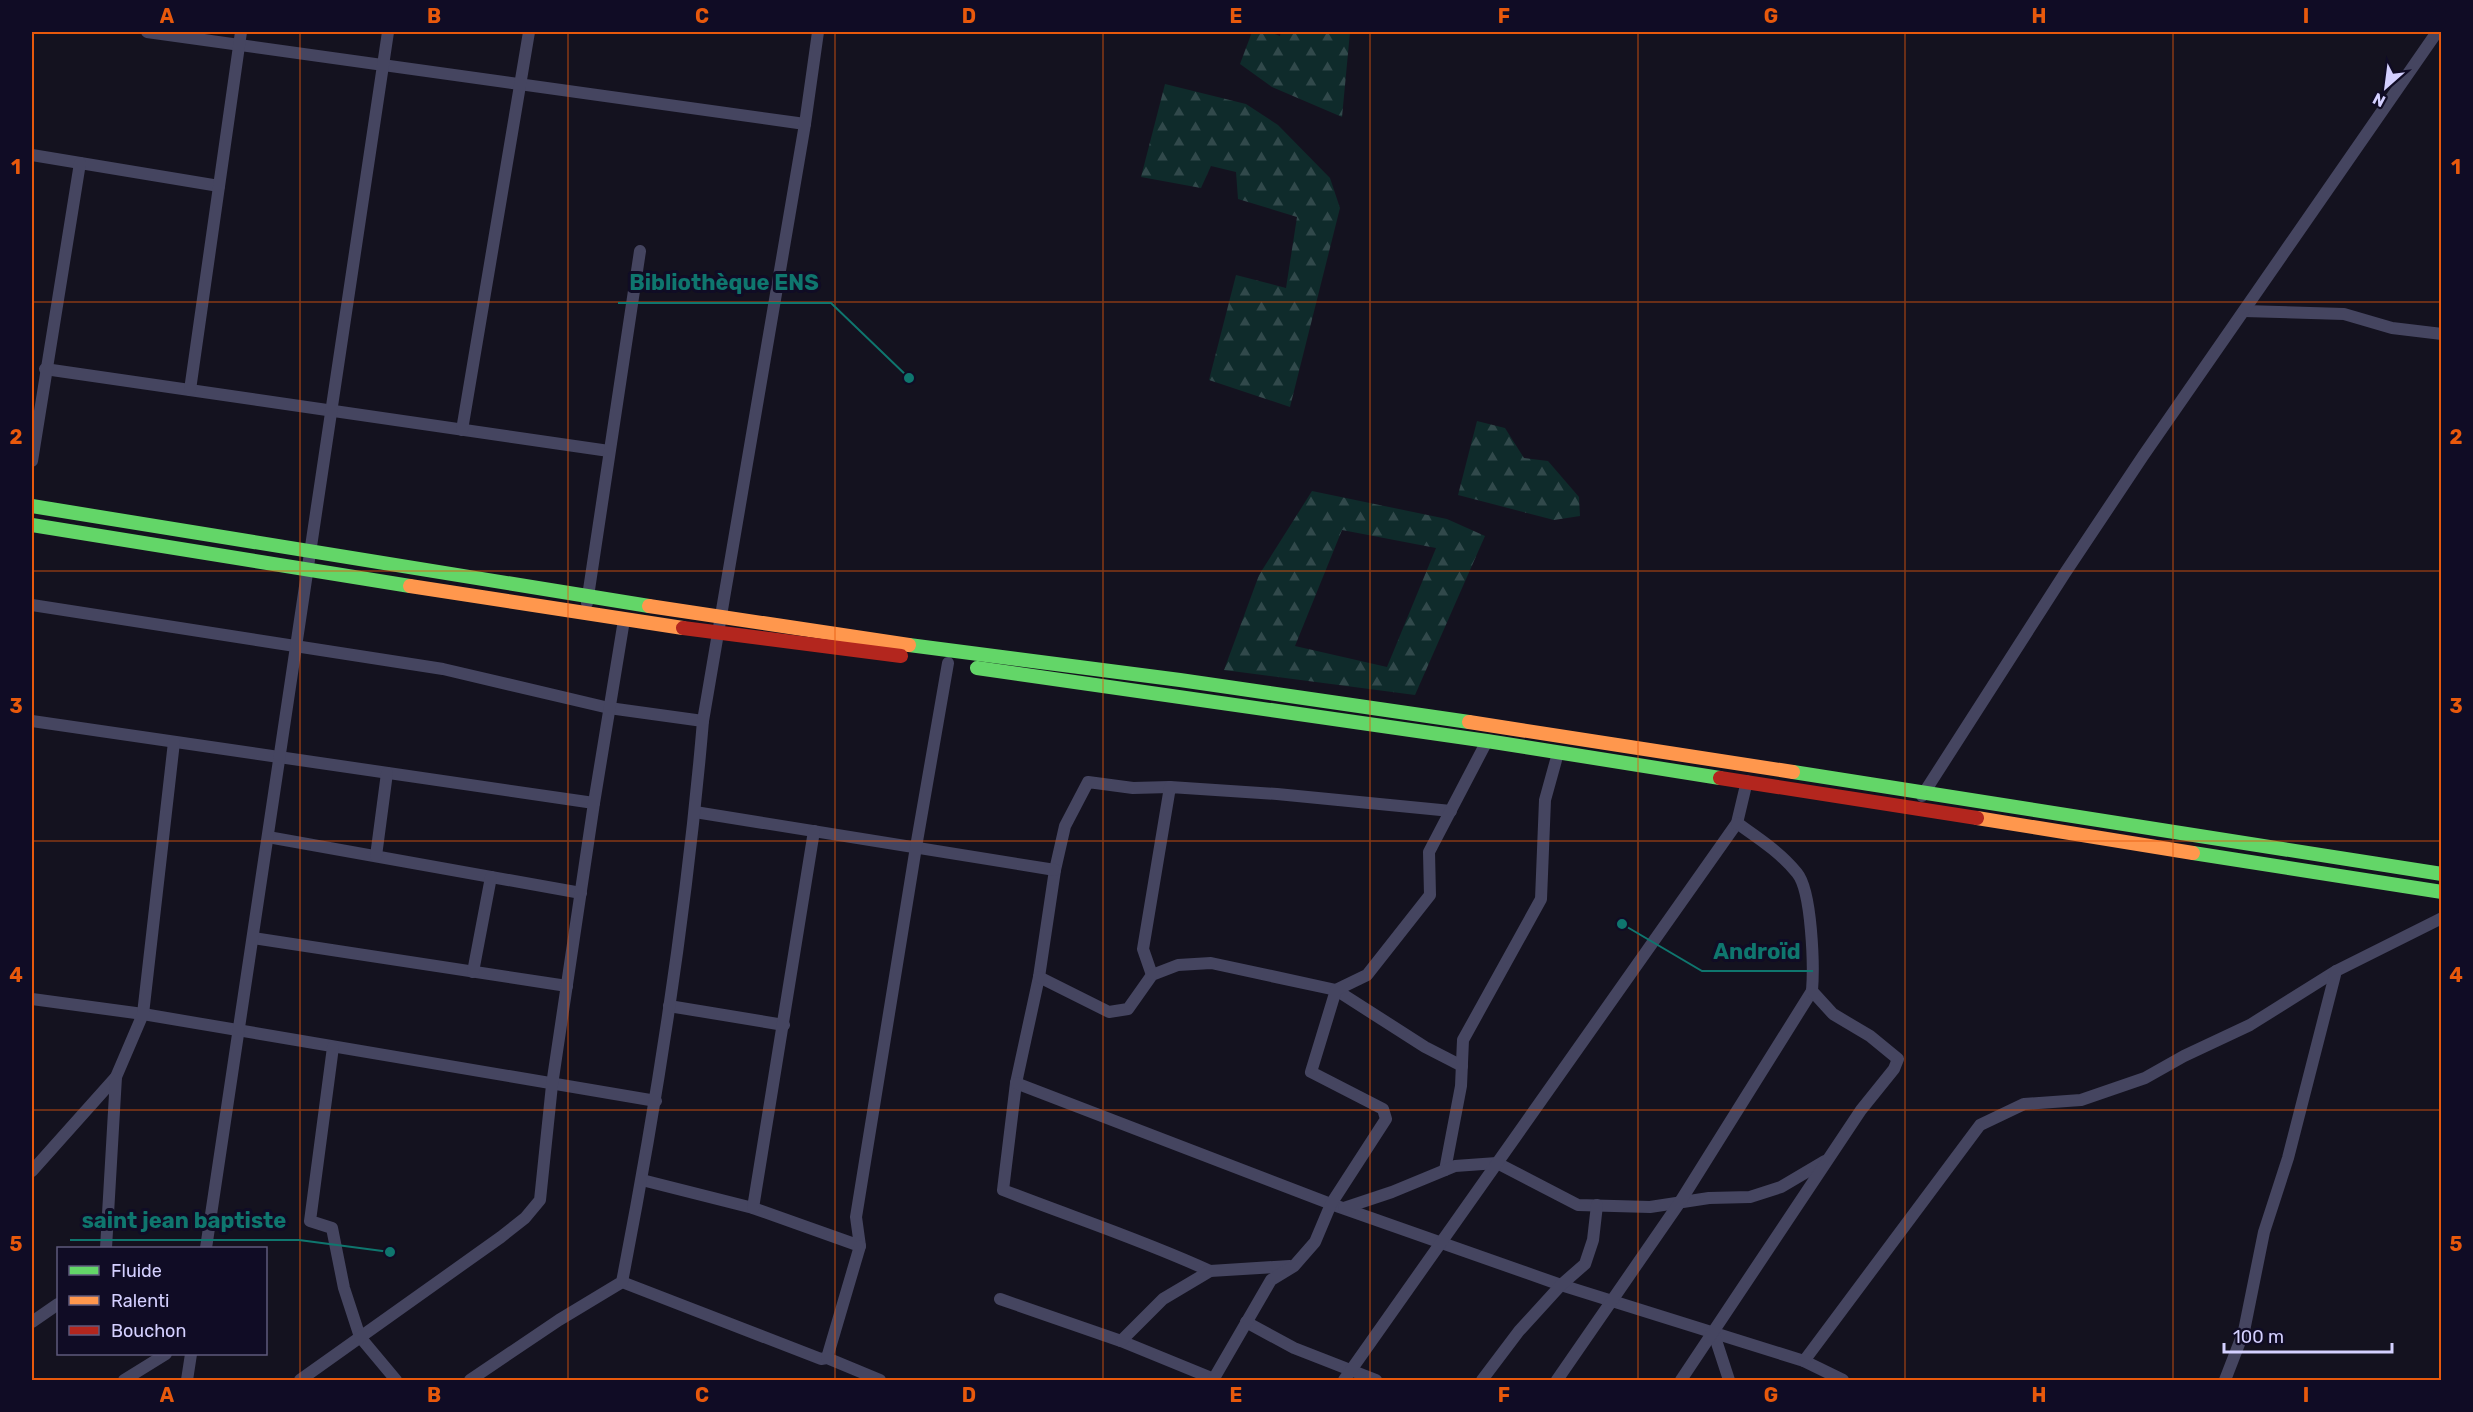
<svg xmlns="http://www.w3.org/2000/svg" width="2473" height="1412" viewBox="0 0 2473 1412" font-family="Rubik,sans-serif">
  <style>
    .forest { fill: url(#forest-firs); fill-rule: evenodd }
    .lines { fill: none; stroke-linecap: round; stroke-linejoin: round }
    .street { stroke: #454560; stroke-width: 12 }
    .fast { stroke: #63d668; stroke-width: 14 }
    .slow { stroke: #ff974d; stroke-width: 14 }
    .jam { stroke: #b3261e; stroke-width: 14 }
    .grid { fill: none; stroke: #e8590c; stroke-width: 1.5; stroke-opacity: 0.55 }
    .leader { fill: none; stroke: #0f766e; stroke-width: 2 }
    .callout-dot { fill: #0f766e; stroke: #100c25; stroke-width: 2 }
    .callout-label { font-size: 22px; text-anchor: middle; font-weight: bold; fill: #0f766e; stroke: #100c25; stroke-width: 6; stroke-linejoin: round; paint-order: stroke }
    .neatline { fill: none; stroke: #e8590c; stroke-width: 2 }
    .grid-label { font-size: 20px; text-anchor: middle; font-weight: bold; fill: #e8590c }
  </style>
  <defs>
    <pattern id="forest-firs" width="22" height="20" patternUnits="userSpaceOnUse" patternTransform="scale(1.5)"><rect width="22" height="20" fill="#0f2b2b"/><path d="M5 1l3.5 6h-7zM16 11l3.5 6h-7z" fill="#31494b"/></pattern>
  </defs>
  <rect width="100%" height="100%" fill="#14121f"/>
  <g class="forest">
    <path d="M1252,32H1269L1280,36L1281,32H1350L1342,117L1272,87L1240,64Z"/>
    <path d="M1165,84L1246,104L1278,125L1330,178L1340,208L1290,407L1209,380L1236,275L1286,288L1297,217L1238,199L1236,172L1211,166L1201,188L1141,177Z"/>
    <path d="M1477,421L1505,428L1524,458L1548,461L1579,497L1580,516L1554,520L1458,495Z"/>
    <path d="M1312,491L1447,519L1485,536L1415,695L1224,670L1259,575ZM1342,530L1436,548L1387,667L1295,646Z"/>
  </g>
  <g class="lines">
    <g class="street">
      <path d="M147,32L805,124"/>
      <path d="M32,155L219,186"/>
      <path d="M2244,311L2344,314L2392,328L2442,334"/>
      <path d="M45,369L609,451"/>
      <path d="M190,390L241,32"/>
      <path d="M462,430L529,32"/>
      <path d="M32,461L80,163"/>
      <path d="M587,603L640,251"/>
      <path d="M32,605L443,669L609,708L703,721"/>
      <path d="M32,721L594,803"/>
      <path d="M1170,787L1133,788L1088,782L1065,826L1055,870L1039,977L1016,1083L1003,1190C1072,1217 1143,1240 1210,1271"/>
      <path d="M1922,796L2065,573L2143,456L2437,32"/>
      <path d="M695,812L1055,870"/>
      <path d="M268,837L581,893"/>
      <path d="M376,856L387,773"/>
      <path d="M253,938L567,986"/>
      <path d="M473,972L491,877"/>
      <path d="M1152,975L1143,949L1170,787L1277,794L1451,811"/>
      <path d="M1039,977L1109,1012L1128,1009L1152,975L1178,965L1211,963L1336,990L1425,1047L1462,1066"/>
      <path d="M32,999L143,1014L656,1101"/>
      <path d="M669,1006L784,1025"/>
      <path d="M333,1047L310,1221L332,1228L344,1288L360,1337L396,1380"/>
      <path d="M1016,1083L1331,1204L1561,1285L1804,1361L1843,1380"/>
      <path d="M1445,1170L1461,1086L1463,1040L1541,899L1545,800L1558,753"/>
      <path d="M32,1171L116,1077"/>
      <path d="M642,1180L753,1208L860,1246L856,1217L916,847L948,663"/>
      <path d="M753,1208L814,831"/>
      <path d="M1344,1208L1392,1192L1455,1166L1497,1163L1578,1205L1650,1207L1709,1198L1750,1197L1781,1187L1825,1161"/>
      <path d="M106,1248L116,1077L143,1014L174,742"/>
      <path d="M206,1248L388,32"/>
      <path d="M622,1282L821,1359L827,1358L880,1380"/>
      <path d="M1000,1299L1121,1341L1214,1379"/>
      <path d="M32,1322L58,1304"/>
      <path d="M1246,1322L1294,1348L1376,1380"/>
      <path d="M1714,1334L1729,1380"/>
      <path d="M1121,1341L1163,1299L1210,1271L1290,1266"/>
      <path d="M827,1358L860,1246"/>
      <path d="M1804,1361L1980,1125L2024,1104L2081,1100L2145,1078L2184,1056L2250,1025L2336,971"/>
      <path d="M124,1380L166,1354"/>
      <path d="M187,1380L191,1354"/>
      <path d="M300,1380L501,1237L525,1218L540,1200L552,1085L594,803L624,620"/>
      <path d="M470,1380L559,1320L622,1282C658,1097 687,909 703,721L805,124L818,32"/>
      <path d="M1213,1380L1271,1280L1294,1266L1315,1242L1331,1204L1386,1119L1383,1109L1311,1072L1336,990L1367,975L1430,895L1429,852L1487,741"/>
      <path d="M1344,1380L1737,823L1747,781"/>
      <path d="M1482,1380L1519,1331L1561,1285L1585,1264L1593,1240L1597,1205"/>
      <path d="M1557,1380L1680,1202L1812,991"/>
      <path d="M1681,1380L1861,1110L1894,1069L1898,1059L1870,1036L1833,1014L1812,991C1814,966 1812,891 1797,873C1780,852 1758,838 1737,823"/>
      <path d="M2225,1380L2244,1331L2264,1232L2288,1158L2336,971L2442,918"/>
    </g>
    <g class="fast">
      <path d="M32,506L649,606"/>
      <path d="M32,525L410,586"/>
      <path d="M909,645L1180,680L1469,722"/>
      <path d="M977,668L1487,741L1720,778"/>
      <path d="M1793,772L2442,874"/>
      <path d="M2193,853L2442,892"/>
    </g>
    <g class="slow">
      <path d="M410,586L683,628"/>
      <path d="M649,606L909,645"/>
      <path d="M1469,722L1793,772"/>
      <path d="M1977,818L2193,853"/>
    </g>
    <g class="jam">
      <path d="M683,628L901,656"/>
      <path d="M1720,778L1977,818"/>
    </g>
  </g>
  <path class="grid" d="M300,32V1380M568,32V1380M835,32V1380M1103,32V1380M1370,32V1380M1638,32V1380M1905,32V1380M2173,32V1380M32,302H2442M32,571H2442M32,841H2442M32,1110H2442"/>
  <path class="leader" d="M909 378L831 303H618M1622 924L1702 971H1813M390 1252L299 1240H70"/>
  <g class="callout-dot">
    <circle cx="909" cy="378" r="6"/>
    <circle cx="1622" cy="924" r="6"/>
    <circle cx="390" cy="1252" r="6"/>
  </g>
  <g class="callout-label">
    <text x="724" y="290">Bibliothèque ENS</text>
    <text x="1757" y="959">Androïd</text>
    <text x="184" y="1228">saint jean baptiste</text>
  </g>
  <rect width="2473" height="1412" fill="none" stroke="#100c25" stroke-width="66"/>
  <rect x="57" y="1247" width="210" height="108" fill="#100c25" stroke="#5e5a7c" stroke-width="1.5"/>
  <rect x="69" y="1266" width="30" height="9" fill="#63d668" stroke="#5e5a7c" stroke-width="1.5"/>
  <text x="111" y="1277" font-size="18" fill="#d4d0ff">Fluide</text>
  <rect x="69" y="1296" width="30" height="9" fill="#ff974d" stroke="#5e5a7c" stroke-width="1.5"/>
  <text x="111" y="1307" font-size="18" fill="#d4d0ff">Ralenti</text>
  <rect x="69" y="1326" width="30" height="9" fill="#b3261e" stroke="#5e5a7c" stroke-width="1.5"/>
  <text x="111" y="1337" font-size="18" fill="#d4d0ff">Bouchon</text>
  <g transform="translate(2386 87) rotate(208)" stroke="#100c25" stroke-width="4.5" paint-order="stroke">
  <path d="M0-4.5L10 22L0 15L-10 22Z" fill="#d4d0ff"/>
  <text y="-9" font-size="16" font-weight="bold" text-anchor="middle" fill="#d4d0ff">N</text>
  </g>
  <path d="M2224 1343v9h168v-9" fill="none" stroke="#d4d0ff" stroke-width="3"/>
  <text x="2233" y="1343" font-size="18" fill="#d4d0ff" stroke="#100c25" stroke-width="4.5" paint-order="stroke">100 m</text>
  <rect x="33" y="33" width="2407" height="1346" class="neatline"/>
  <g class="grid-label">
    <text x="167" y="23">A</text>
    <text x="434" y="23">B</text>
    <text x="702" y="23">C</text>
    <text x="969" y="23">D</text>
    <text x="1236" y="23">E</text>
    <text x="1504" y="23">F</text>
    <text x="1771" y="23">G</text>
    <text x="2039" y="23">H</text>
    <text x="2306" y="23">I</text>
    <text x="16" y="174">1</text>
    <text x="2456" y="174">1</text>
    <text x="16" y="444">2</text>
    <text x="2456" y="444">2</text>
    <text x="16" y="713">3</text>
    <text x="2456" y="713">3</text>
    <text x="16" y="982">4</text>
    <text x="2456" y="982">4</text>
    <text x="16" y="1251">5</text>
    <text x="2456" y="1251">5</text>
    <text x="167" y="1402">A</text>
    <text x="434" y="1402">B</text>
    <text x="702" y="1402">C</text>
    <text x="969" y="1402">D</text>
    <text x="1236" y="1402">E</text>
    <text x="1504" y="1402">F</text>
    <text x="1771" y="1402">G</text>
    <text x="2039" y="1402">H</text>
    <text x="2306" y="1402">I</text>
  </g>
</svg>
